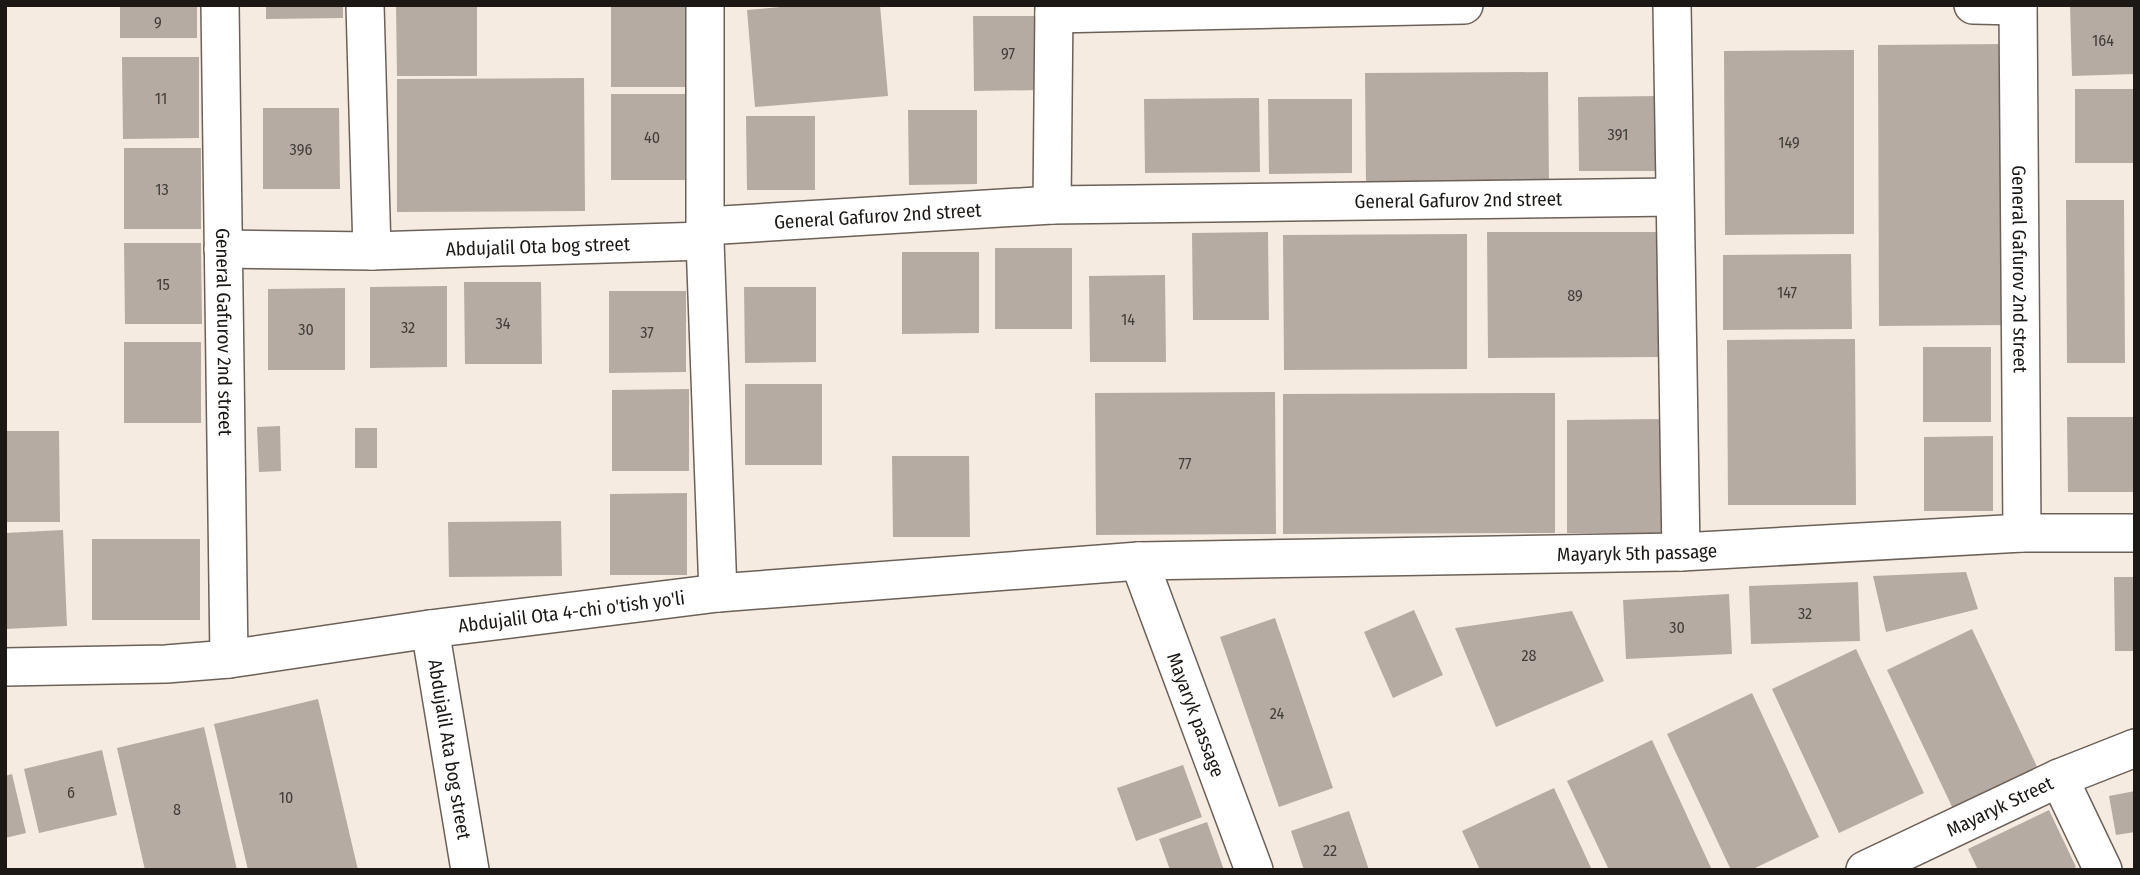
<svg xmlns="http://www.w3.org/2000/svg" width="2140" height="875" viewBox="0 0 2140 875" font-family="'Fira Sans Condensed',sans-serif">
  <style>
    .building { fill: #b6aba2 }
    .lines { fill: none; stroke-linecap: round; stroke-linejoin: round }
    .minor-casing { stroke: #6b6159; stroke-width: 40 }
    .minor { stroke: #fff; stroke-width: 37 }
    .labels { text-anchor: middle; stroke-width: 5; stroke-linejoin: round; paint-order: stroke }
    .number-label { font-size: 16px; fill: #423d38 }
    .street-label { font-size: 19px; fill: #1c1815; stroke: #f6ebe1 }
  </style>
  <rect width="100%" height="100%" fill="#f6ebe1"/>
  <g class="building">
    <rect x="120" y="5" width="77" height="33"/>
    <path d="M266,5H343V18L266,19Z"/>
    <path d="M396,5H477V76H397Z"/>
    <rect x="611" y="5" width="81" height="82"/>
    <path d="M802,5H880L888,96L755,107L747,10Z"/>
    <path d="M2070,5H2135V74L2072,76Z"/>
    <path d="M973,16H1042V90L974,91Z"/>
    <path d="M2007,44L2009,325L1879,326L1878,45Z"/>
    <path d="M1854,50V234L1725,235L1724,51Z"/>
    <path d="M122,57H199V138L123,139Z"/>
    <path d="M1548,72L1549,185H1366L1365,73Z"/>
    <path d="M584,78L585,211L397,212V79Z"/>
    <rect x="2075" y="89" width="60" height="74"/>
    <path d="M611,94H692L693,180H611Z"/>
    <path d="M1658,96V171H1579L1578,97Z"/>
    <path d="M1259,98L1260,172L1145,173L1144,99Z"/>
    <path d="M1268,99H1352V173L1269,174Z"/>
    <path d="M263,108H339L340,189H263Z"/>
    <path d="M908,110H977V184L909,185Z"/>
    <path d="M746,116H815V190H747Z"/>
    <rect x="124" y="148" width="77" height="81"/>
    <path d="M2066,200H2124L2125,363H2067Z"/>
    <path d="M1268,232L1269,320H1193L1192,233Z"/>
    <path d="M1487,232H1662L1663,357L1488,358Z"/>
    <path d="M1467,234V369L1284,370L1283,235Z"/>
    <path d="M124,243H201L202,324H125Z"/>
    <rect x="995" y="248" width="77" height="81"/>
    <path d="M902,252H979V333L902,334Z"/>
    <path d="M1851,254L1852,329L1723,330V255Z"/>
    <path d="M1165,275L1166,362H1090L1089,276Z"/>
    <path d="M464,282H541L542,364H465Z"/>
    <path d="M447,286V367L370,368V287Z"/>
    <path d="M744,287H816V362L745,363Z"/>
    <path d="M345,288V370H268V289Z"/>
    <path d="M609,291H686V372L609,373Z"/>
    <path d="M1855,339L1856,505H1728L1727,340Z"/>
    <rect x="124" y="342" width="77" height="81"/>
    <rect x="1923" y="347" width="68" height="75"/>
    <rect x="745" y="384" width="77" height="81"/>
    <path d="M689,389V471H612V390Z"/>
    <path d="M1275,392L1276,534L1096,535L1095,393Z"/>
    <path d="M1555,393V533L1283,534V394Z"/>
    <path d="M2067,417H2135V492H2068Z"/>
    <path d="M1661,419L1662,533H1567V420Z"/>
    <path d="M280,426L281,471L259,472L257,427Z"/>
    <rect x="355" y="428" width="22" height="40"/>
    <path d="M5,431H59L60,522H5Z"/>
    <path d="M1993,436V511H1924V437Z"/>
    <path d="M892,456H969L970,537H893Z"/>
    <path d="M687,493V575H610V494Z"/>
    <path d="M561,521L562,576L449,577L448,522Z"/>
    <path d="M63,530L67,626L5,629V533Z"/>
    <rect x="92" y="539" width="108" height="81"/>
    <path d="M1966,572L1978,609L1886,632L1873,576Z"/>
    <path d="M2114,577H2135V651H2115Z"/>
    <path d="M1858,582L1860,641L1751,644L1749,586Z"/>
    <path d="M1729,594L1732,654L1626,659L1623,600Z"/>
    <path d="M1414,610L1443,675L1393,698L1364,632Z"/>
    <path d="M1572,611L1604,681L1496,727L1455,628Z"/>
    <path d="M1275,618L1333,788L1279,807L1220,637Z"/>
    <path d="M1972,629L2040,773L1955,813L1887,670Z"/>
    <path d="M1856,649L1924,793L1839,833L1772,689Z"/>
    <path d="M1752,693L1819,837L1751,870H1731L1667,734Z"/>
    <path d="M318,699L358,870H248L214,724Z"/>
    <path d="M204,727L237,870H145L117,748Z"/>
    <path d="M1652,740L1712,870H1609L1567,781Z"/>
    <path d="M102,750L117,815L39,833L24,769Z"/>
    <path d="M1183,765L1202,817L1136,841L1117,788Z"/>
    <path d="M12,774L26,833L5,838V776Z"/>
    <path d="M1554,788L1592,870H1480L1462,831Z"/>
    <path d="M2135,791V832L2116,835L2109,796Z"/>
    <path d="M2049,810L2076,867L2071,870H1978L1968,849Z"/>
    <path d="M1349,811L1369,870H1304L1291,831Z"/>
    <path d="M1207,822L1224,870H1170L1159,839Z"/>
  </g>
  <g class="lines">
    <defs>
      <g id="minor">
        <path id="s1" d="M220,5L229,659"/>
        <path d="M365,5L372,251"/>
        <path d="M705,5V241L718,593"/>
        <path d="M1672,5L1681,552"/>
        <path d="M1973,5L2018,6"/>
        <path id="s2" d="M2018,5L2022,533"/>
        <path d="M1054,14L1464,5"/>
        <path d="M1052,205L1054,5"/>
        <path id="s3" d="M705,226L1052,205L1674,197"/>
        <path id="s4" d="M223,249L372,251L705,241"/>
        <path id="s5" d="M1139,561L1254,870"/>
        <path id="s6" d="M430,629L470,870"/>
        <path id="s7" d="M5,667L166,664L229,659L430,629L718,593L1139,561L1681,552L2022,533H2135"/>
        <path d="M2059,778L2103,870"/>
        <path id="s8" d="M1865,870L2059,778L2135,748"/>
      </g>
    </defs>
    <use href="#minor" class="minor-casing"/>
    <use href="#minor" class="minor"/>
  </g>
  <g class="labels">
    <g class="number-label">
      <text x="158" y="28">9</text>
      <text x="2103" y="46">164</text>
      <text x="1008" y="59">97</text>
      <text x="161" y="104">11</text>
      <text x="1618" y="140">391</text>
      <text x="652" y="143">40</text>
      <text x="1789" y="148">149</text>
      <text x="301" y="155">396</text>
      <text x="162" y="195">13</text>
      <text x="163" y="290">15</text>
      <text x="1787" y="298">147</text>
      <text x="1575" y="301">89</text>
      <text x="1128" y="325">14</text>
      <text x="503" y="329">34</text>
      <text x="408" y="333">32</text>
      <text x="306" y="335">30</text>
      <text x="647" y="338">37</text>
      <text x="1185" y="469">77</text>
      <text x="1805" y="619">32</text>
      <text x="1677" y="633">30</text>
      <text x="1529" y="661">28</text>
      <text x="1277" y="719">24</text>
      <text x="71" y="798">6</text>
      <text x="286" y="803">10</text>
      <text x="177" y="815">8</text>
      <text x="1330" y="856">22</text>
    </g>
    <g class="street-label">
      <text dy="7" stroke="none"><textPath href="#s3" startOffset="754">General Gafurov 2nd street</textPath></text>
      <text dy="7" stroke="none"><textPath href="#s3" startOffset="173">General Gafurov 2nd street</textPath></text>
      <text dy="7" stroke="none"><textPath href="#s4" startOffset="315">Abdujalil Ota bog street</textPath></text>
      <text dy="7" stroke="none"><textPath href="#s2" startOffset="264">General Gafurov 2nd street</textPath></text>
      <text dy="7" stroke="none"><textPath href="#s1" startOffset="327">General Gafurov 2nd street</textPath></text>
      <text dy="7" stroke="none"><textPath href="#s7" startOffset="1638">Mayaryk 5th passage</textPath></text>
      <text dy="7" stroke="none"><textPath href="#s7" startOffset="570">Abdujalil Ota 4-chi o'tish yo'li</textPath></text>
      <text dy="7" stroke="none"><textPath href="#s5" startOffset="164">Mаyaryk passage</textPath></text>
      <text dy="7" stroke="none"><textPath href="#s6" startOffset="122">Abdujalil Ata bog street</textPath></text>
      <text dy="7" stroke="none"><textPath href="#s8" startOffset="149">Mayaryk Street</textPath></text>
    </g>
  </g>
  <rect width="2140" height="875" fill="none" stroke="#1c1815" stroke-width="14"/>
</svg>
